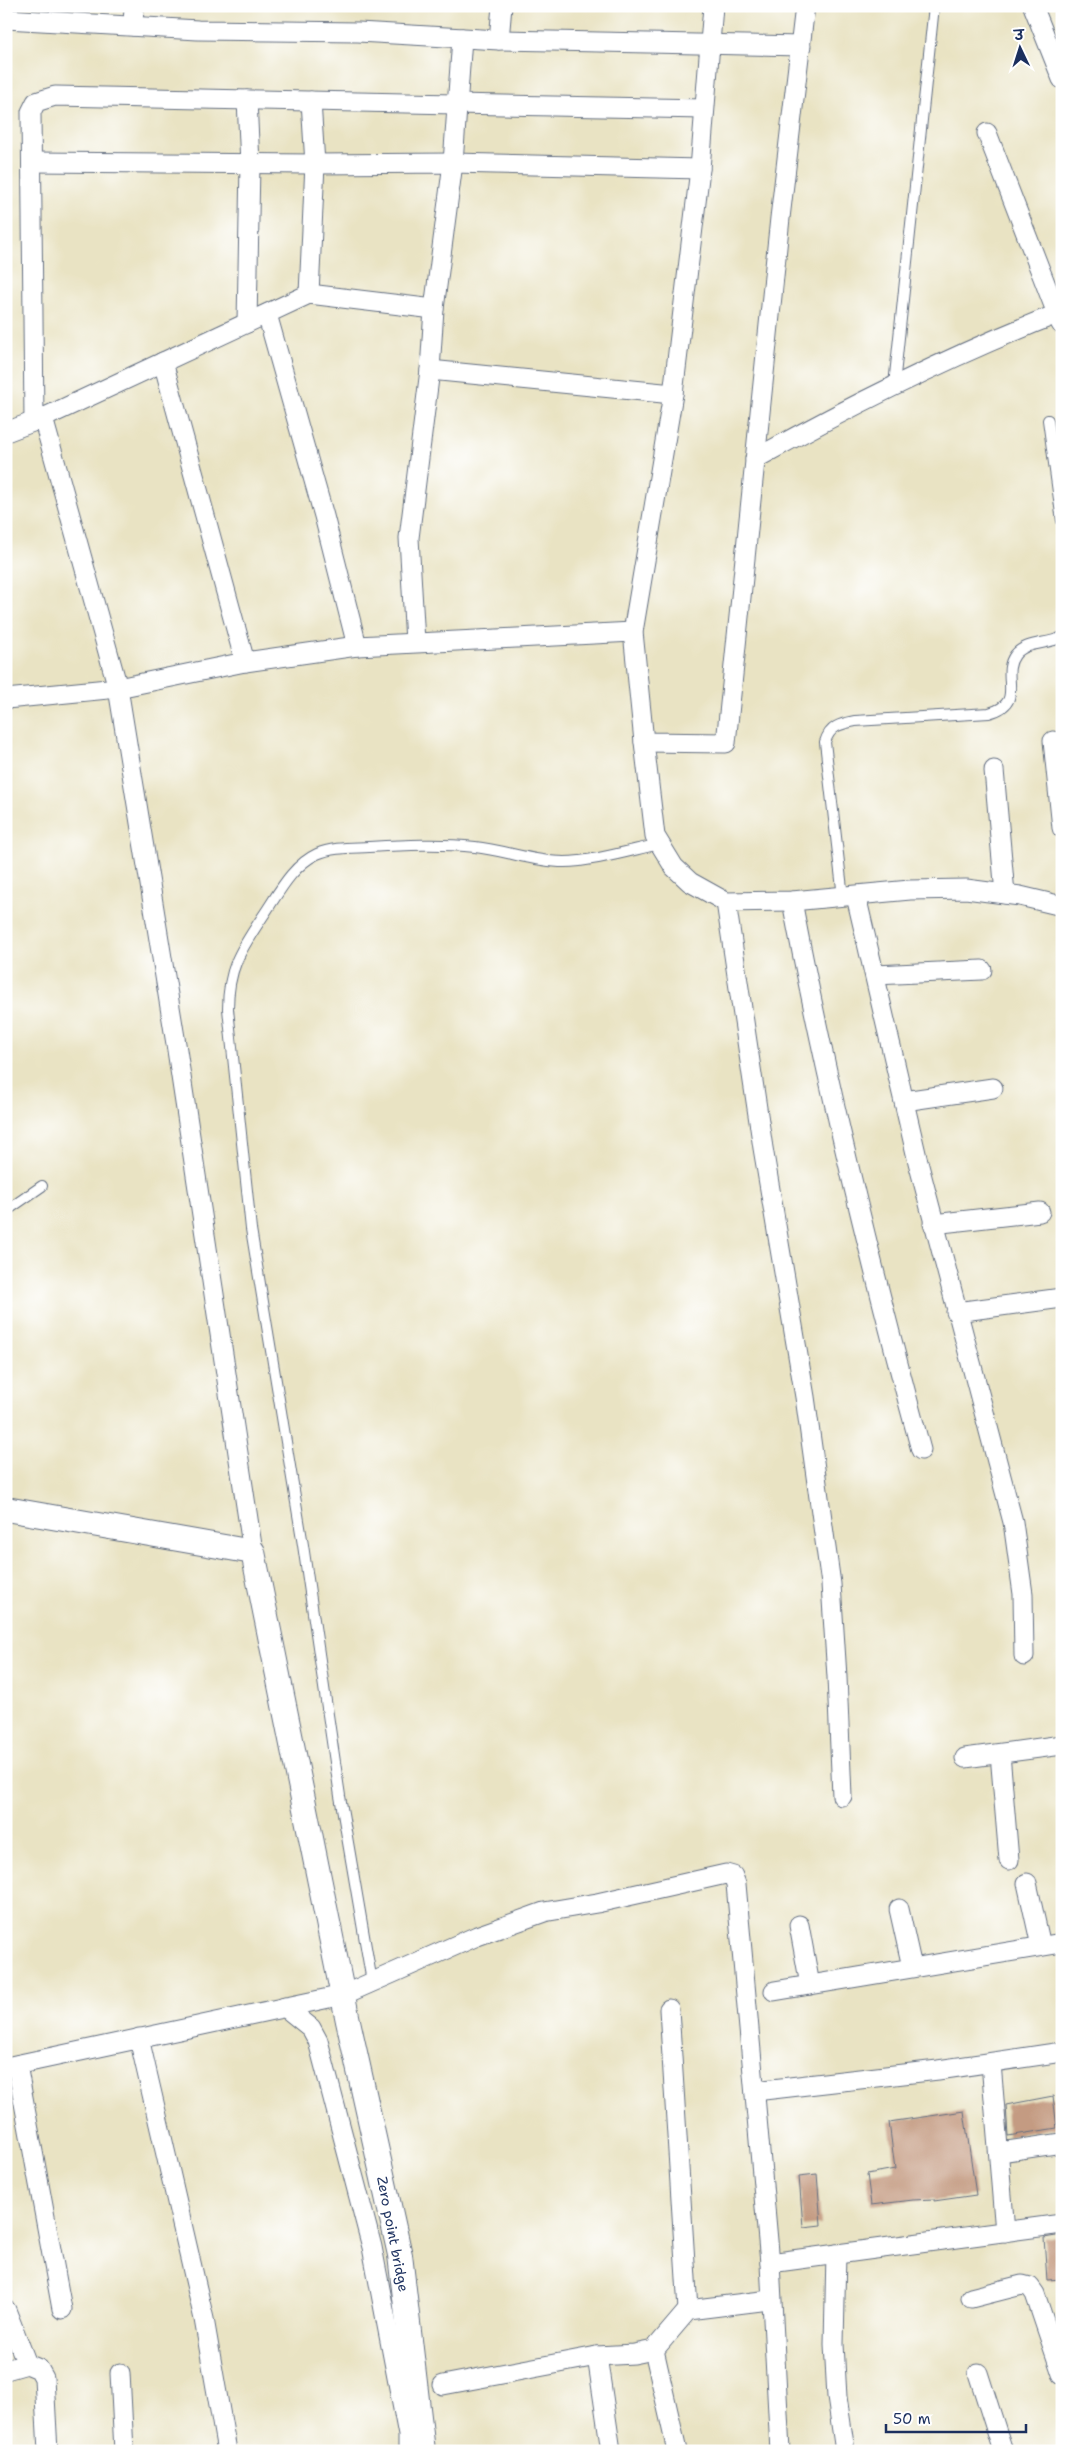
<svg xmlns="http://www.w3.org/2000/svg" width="1068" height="2457" viewBox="0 0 1068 2457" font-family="'Shantell Sans','Playpen Sans Deva',sans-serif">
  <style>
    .building { fill: #c49b82 }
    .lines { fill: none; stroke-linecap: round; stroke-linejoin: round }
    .service-casing { stroke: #636e81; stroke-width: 12 }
    .minor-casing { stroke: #636e81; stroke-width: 21 }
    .tertiary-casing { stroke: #636e81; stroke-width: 26 }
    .service { stroke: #fff; stroke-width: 10 }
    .minor { stroke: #fff; stroke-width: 19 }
    .tertiary { stroke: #fff; stroke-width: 24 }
    .labels { text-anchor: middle; stroke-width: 4.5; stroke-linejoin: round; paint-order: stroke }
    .street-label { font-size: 14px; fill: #1b2f5e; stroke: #fff }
  </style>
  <rect width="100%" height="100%" fill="#fff"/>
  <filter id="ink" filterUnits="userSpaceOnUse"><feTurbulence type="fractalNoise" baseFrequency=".02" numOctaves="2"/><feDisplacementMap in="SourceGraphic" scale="10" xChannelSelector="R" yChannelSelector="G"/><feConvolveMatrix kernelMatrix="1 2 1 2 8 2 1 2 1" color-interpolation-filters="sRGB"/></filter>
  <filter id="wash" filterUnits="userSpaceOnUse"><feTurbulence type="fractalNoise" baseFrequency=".0096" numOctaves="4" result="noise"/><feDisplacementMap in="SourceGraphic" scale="20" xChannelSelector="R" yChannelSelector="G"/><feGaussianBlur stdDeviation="1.12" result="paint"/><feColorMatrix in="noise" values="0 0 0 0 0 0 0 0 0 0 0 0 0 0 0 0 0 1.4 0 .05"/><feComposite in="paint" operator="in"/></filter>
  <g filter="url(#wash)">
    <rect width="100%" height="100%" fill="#e9e3c3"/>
    <g id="blocks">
      <g class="building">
        <path d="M1053,2096L1057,2128L1008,2136L1006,2105Z"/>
        <path d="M964,2111L976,2195L934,2201V2199L913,2200L871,2205L867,2174L895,2169L889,2122Z"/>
        <path d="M817,2174L821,2225L803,2227L799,2176Z"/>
        <path d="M1062,2235V2279L1047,2280L1044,2238Z"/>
      </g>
    </g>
  </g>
  <g filter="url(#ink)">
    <use href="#blocks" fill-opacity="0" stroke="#636e81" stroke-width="1"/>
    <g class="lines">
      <defs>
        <g id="service">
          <path d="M894,385L934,6"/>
          <path d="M1048,420L1062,521"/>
          <path d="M843,897L825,742C830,726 840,724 855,721L989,713C1027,703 999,676 1015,655C1026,641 1047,645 1062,637"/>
          <path d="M6,1211L42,1186"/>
          <path d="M372,1982L340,1796L303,1545L251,1229L228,1009C228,966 242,948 265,913C279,892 293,865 317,854C333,847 352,848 369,847C404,845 440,843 475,847C505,850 533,862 564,862C592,862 632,850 660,844"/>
        </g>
        <g id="minor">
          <path d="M713,6L700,169L673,394L633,632L644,742L726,743L780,218L805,6"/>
          <path d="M1033,6L1062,79"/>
          <path d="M6,19L198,30L358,32L499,40L801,46"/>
          <path d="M133,26L134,6"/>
          <path d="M499,40L502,6"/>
          <path d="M247,100L250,164L247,323"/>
          <path d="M987,133L1061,324"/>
          <path d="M32,162L315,164L453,163L700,169"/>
          <path d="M309,294L315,164L311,101"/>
          <path d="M434,309L309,294L43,418L118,688L245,662L357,646L633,632"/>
          <path d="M267,314L324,516L357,646"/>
          <path d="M163,362L245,662"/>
          <path d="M430,370L673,394"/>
          <path d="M34,421L31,112L36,102L55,96L704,109"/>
          <path d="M6,432L43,418"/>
          <path d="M755,459C854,404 956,353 1062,312"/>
          <path d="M415,642L409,538L430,370L434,309L453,163L462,38"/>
          <path d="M6,699L118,688L177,1050L253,1552"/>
          <path d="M1053,741L1062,828"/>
          <path d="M644,742L655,836L674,867L690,882L726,902L792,901L910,890L966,889L1020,896L1062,906"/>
          <path d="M994,770L1005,894"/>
          <path d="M856,896L918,1162L1013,1522L1023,1594L1024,1656"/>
          <path d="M792,901C827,1086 872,1269 921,1450"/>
          <path d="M726,902L763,1148L805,1397L831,1584L837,1677L842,1796"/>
          <path d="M875,975L982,970"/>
          <path d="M904,1101L993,1088"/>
          <path d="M933,1224L1040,1212"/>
          <path d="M956,1312L1062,1298"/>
          <path d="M1000,1754L1009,1860"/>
          <path d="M965,1758L1062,1745"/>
          <path d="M1027,1883L1041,1946"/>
          <path d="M899,1909L912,1967"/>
          <path d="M799,1925L810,1985"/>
          <path d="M774,1991L1062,1943"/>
          <path d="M285,2007L311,2028L318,2041L372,2247L408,2435V2451"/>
          <path d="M669,2009L688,2310L770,2300"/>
          <path d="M139,2038L204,2319L227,2451"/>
          <path d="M991,2063L1005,2232"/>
          <path d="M17,2065L62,2309"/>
          <path d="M6,2067L343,1995L477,1936L544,1912L597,1903L726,1874L733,1876L736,1884L770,2263L780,2451"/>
          <path d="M755,2091L938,2070L1062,2052"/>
          <path d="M1000,2152L1062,2143"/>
          <path d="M836,2254L834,2344L837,2397L845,2451"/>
          <path d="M770,2263L1062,2224"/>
          <path d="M971,2298L1022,2285L1030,2287L1035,2294L1062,2374"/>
          <path d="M6,2310L27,2364L6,2370"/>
          <path d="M654,2350L677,2451"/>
          <path d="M597,2356L611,2451"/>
          <path d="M27,2364L39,2369L44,2378L48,2451"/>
          <path d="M120,2373L124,2451"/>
          <path d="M978,2373L1003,2451"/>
          <path d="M443,2385L597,2356L634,2354L654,2350L688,2310"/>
        </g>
        <path id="tertiary" d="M6,1509L253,1552L348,2021L400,2255L423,2451"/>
      </defs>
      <use href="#service" class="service-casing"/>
      <use href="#minor" class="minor-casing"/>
      <use href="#tertiary" class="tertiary-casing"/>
      <use href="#service" class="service"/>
      <use href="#minor" class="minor"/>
      <use href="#tertiary" class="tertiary"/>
    </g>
  </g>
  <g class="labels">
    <g class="street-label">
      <text transform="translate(393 2234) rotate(79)" y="5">Zero point bridge</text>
    </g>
  </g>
  <rect width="1068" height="2457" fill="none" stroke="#fff" stroke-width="25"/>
  <g transform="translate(1020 48) rotate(356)" stroke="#ffffff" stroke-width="4" paint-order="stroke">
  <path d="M0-4L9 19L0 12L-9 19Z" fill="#1b2f5e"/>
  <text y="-8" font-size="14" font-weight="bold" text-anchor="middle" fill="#1b2f5e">उ</text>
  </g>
  <path d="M886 2424v8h140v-8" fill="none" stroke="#1b2f5e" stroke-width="2.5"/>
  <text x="893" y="2424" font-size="15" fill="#1b2f5e" stroke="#ffffff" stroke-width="4" paint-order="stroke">50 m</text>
</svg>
